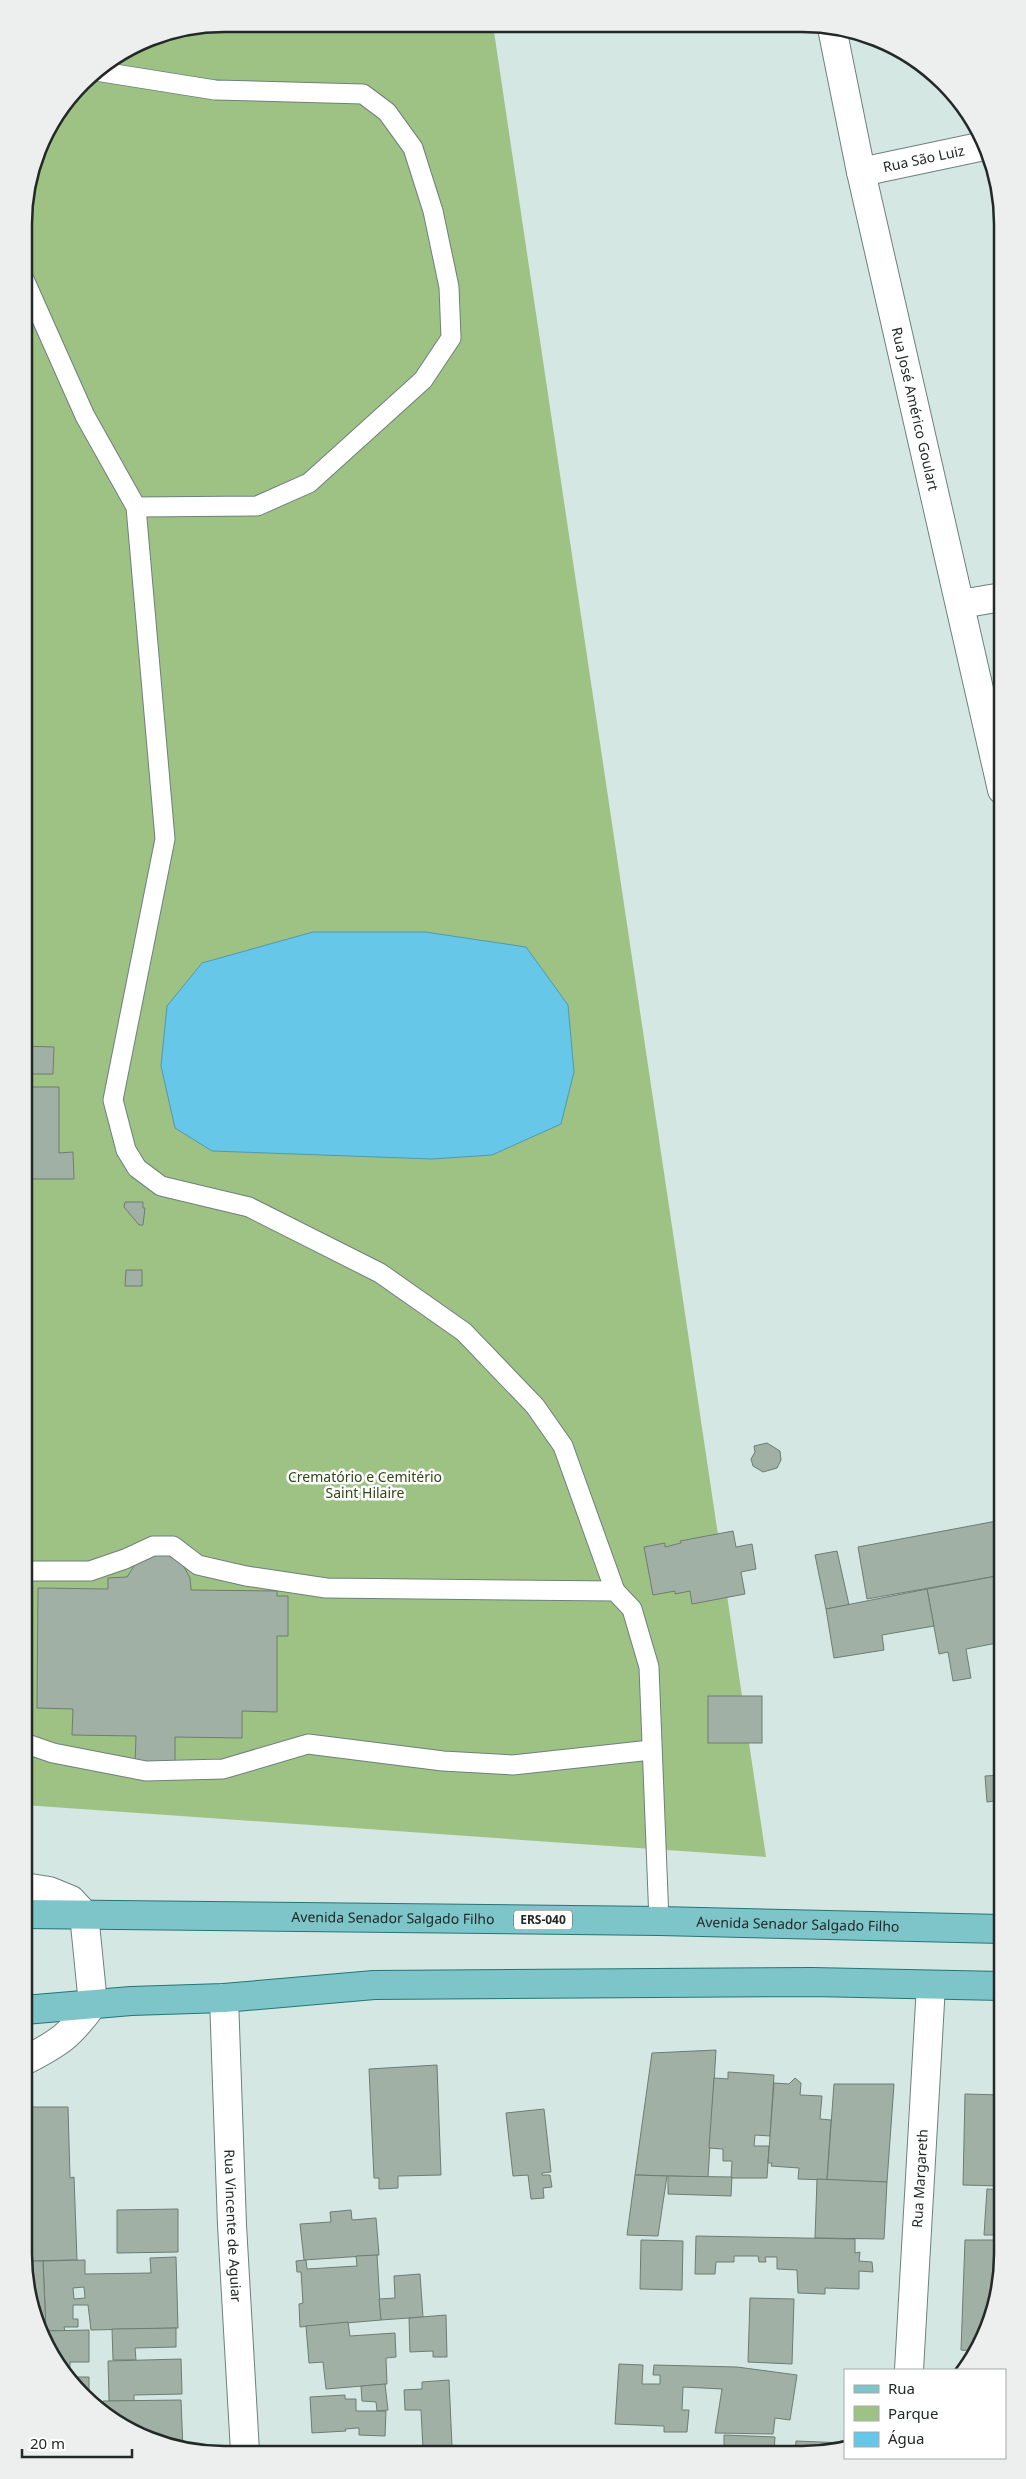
<svg xmlns="http://www.w3.org/2000/svg" width="1026" height="2479" viewBox="0 0 1026 2479" font-family="'Noto Sans',sans-serif">
  <style>
    .green { fill: #9ec284 }
    .water { fill: #66c7e9; stroke: #5298af }
    .building { fill: #a1b0a5; stroke: #6e7c73; fill-rule: evenodd }
    .lines { fill: none; stroke-linecap: round; stroke-linejoin: round }
    .service-casing { stroke: #6e807b; stroke-width: 21 }
    .minor-casing { stroke: #6e807b; stroke-width: 30 }
    .tertiary-casing { stroke: #6e807b; stroke-width: 30 }
    .primary-casing { stroke: #257578; stroke-width: 30 }
    .service { stroke: #fff; stroke-width: 19 }
    .minor { stroke: #fff; stroke-width: 28 }
    .tertiary { stroke: #fff; stroke-width: 28 }
    .primary { stroke: #7dc5c8; stroke-width: 28 }
    .labels { text-anchor: middle; stroke-width: 5; stroke-linejoin: round; paint-order: stroke }
    .shield { fill: #fff; stroke: #646968; stroke-width: 1 }
    .shield-label { font-size: 12px; font-weight: bold; fill: #222927 }
    .street-label { font-size: 14px; fill: #222927; stroke: #fff }
    .park-label { font-size: 14px; fill: #2e4818; stroke: #fff }
    .rim { fill: none; stroke: #222927; stroke-width: 2.5 }
  </style>
  <rect width="100%" height="100%" fill="#d4e7e2"/>
  <path class="green" d="M225,24L493,25L766,1857L24,1805V211L45,136L92,74L148,39Z"/>
  <path class="water" d="M313,932H425L526,947L568,1005L574,1072L561,1124L492,1155L432,1159L212,1151L175,1128L161,1066L167,1006L202,963Z"/>
  <g class="building">
    <path d="M24,1046L54,1047L53,1074H24Z"/>
    <path d="M24,1087H59V1153L73,1152L74,1179H24Z"/>
    <path d="M125,1202H143V1208H145L143,1225H139L124,1207Z"/>
    <path d="M126,1270H142V1286H125Z"/>
    <path d="M767,1443L780,1451L781,1460L777,1468L763,1472L753,1466L751,1459L755,1452L754,1446Z"/>
    <path d="M1002,1520V1575L867,1599L858,1547Z"/>
    <path d="M733,1531L736,1547L752,1544L756,1569L741,1572L745,1594L692,1604L690,1591L675,1594V1591L653,1595L644,1547L665,1543V1547L681,1543L680,1541Z"/>
    <path d="M837,1551L849,1605L826,1609L815,1555Z"/>
    <path d="M150,1555H168L183,1565L190,1578L191,1590L277,1591V1596H288V1636H277V1712L242,1711V1738L175,1737V1764H135L136,1736L72,1735L73,1709L37,1708L38,1588L108,1589V1578L127,1577L136,1563Z"/>
    <path d="M1002,1575V1642L966,1649L971,1678L953,1681L948,1652L939,1654L927,1589Z"/>
    <path d="M927,1589L934,1626L882,1635L884,1650L834,1658L826,1609Z"/>
    <rect x="708" y="1696" width="54" height="47"/>
    <path d="M1002,1775V1800L987,1802L985,1776Z"/>
    <path d="M716,2050L708,2177L635,2175L652,2053Z"/>
    <path d="M437,2065L441,2175L398,2176V2188L379,2189V2178H374L369,2069Z"/>
    <path d="M728,2072L774,2075L770,2136L755,2135L754,2146H769L767,2178H731L732,2161H723V2149L709,2148L714,2078L728,2079Z"/>
    <path d="M795,2078L801,2083L800,2095L822,2096L820,2119L831,2120L827,2180L798,2179L799,2168L771,2166L772,2163H768L774,2083L789,2084Z"/>
    <path d="M834,2084H894L887,2182L827,2180Z"/>
    <path d="M965,2094L1002,2095V2186L963,2185Z"/>
    <path d="M24,2107H68L70,2178L74,2177L77,2260L25,2261Z"/>
    <path d="M544,2109L551,2172L542,2173V2175H550L552,2187L543,2188L544,2198L531,2199L528,2175L513,2176L506,2113Z"/>
    <path d="M635,2175L667,2176L658,2236L627,2235Z"/>
    <path d="M668,2176L732,2177L731,2196L668,2194Z"/>
    <path d="M817,2179L887,2182L884,2239L815,2238Z"/>
    <path d="M987,2189L1002,2190V2235H984Z"/>
    <path d="M178,2209V2252L117,2253V2210Z"/>
    <path d="M351,2210L352,2220L376,2218L379,2255L304,2260L300,2224L331,2222L330,2212Z"/>
    <path d="M696,2236L855,2239V2253L860,2252L859,2261L872,2262L873,2272L859,2271V2289L825,2288V2294L798,2293L797,2270L777,2269V2257H765L766,2262H759L758,2256H734V2262H716L715,2274H695Z"/>
    <path d="M641,2240L683,2241L682,2290L640,2289Z"/>
    <path d="M965,2240H1002V2267L987,2331L975,2351L961,2350Z"/>
    <path d="M377,2255L381,2320L300,2327L299,2304L303,2303L301,2272H297L296,2261L306,2260L307,2269L357,2266L356,2256Z"/>
    <path d="M176,2257L178,2328L91,2330L88,2305H73V2319H78V2327H64L65,2331H46L43,2261L85,2260V2274L151,2273L150,2258ZM84,2287L85,2298L74,2299L73,2288Z"/>
    <path d="M25,2261H43L46,2330H41L31,2306Z"/>
    <path d="M420,2274L423,2317L381,2320L379,2299L395,2298L394,2276Z"/>
    <path d="M750,2298L794,2299L792,2364L748,2362Z"/>
    <path d="M446,2315L447,2357H433V2351L410,2352L409,2318Z"/>
    <path d="M348,2322L350,2336L395,2333L396,2357L386,2358L387,2384L326,2389L323,2362L309,2363L306,2326Z"/>
    <path d="M176,2328V2347L135,2348L136,2360H113L112,2329Z"/>
    <path d="M89,2330V2362H70V2372H65L51,2355L46,2343V2331Z"/>
    <path d="M181,2359L182,2394L134,2395V2401H109L108,2361Z"/>
    <path d="M619,2364L643,2365L642,2384H660V2375H653L654,2365L737,2367L797,2375L790,2420L775,2418L773,2434L715,2433L722,2389L683,2387L682,2410H689L687,2432H664V2426L615,2424Z"/>
    <path d="M68,2377H89V2401Z"/>
    <path d="M449,2380L452,2446L423,2449L421,2410H405L404,2390L422,2389V2382Z"/>
    <path d="M385,2384L388,2410L377,2411L376,2402L362,2401L361,2386Z"/>
    <path d="M345,2395V2399H356V2411H386L385,2436L359,2435V2428H357L345,2429L346,2431L312,2433L310,2397Z"/>
    <path d="M181,2400L183,2450L136,2435L103,2413V2401Z"/>
    <path d="M724,2435L775,2437L774,2452L795,2453L796,2441L845,2443V2450L801,2455H720V2450H724Z"/>
    <path d="M419,2449L420,2453H395L394,2451Z"/>
  </g>
  <g class="lines">
    <defs>
      <g id="service">
        <path d="M96,71L215,90L363,94L387,112L413,148L433,211L449,287L451,338L423,380L309,483L257,506L136,507"/>
        <path d="M24,279L85,416L136,507L165,839L113,1100L126,1150L137,1168L161,1186L249,1207L380,1273L464,1332L535,1406L563,1446L615,1591"/>
        <path d="M24,1571H90L125,1559L153,1546H173L198,1565L246,1576L326,1588L615,1591L632,1609L649,1667L659,1921"/>
        <path d="M24,1743L53,1753L146,1771L223,1769L308,1744L443,1761L513,1765L651,1750"/>
      </g>
      <g id="minor">
        <path id="s1" d="M832,28L861,172L1002,790"/>
        <path id="s2" d="M861,172L984,146"/>
        <path d="M961,604L1002,597"/>
        <path id="s3" d="M224,1998L232,2225L245,2452"/>
        <path id="s4" d="M909,2370L931,1985"/>
      </g>
      <path id="tertiary" d="M24,2061C59,2043 70,2036 93,2004L84,1914L71,1900L49,1891L24,1887"/>
      <g id="primary">
        <path id="s5" d="M24,1914L659,1921L1002,1929"/>
        <path d="M24,2010L131,2001L224,1998L374,1985L812,1982L1002,1986"/>
      </g>
    </defs>
    <use href="#service" class="service-casing"/>
    <use href="#minor" class="minor-casing"/>
    <use href="#tertiary" class="tertiary-casing"/>
    <use href="#primary" class="primary-casing"/>
    <use href="#service" class="service"/>
    <use href="#minor" class="minor"/>
    <use href="#tertiary" class="tertiary"/>
    <use href="#primary" class="primary"/>
  </g>
  <g class="labels">
    <rect class="shield" x="514" y="1910.5" width="58" height="19" rx="4"/>
    <g class="shield-label">
      <text x="543" y="1924">ERS-040</text>
    </g>
    <g class="street-label">
      <text dy="5" stroke="none"><textPath href="#s2" startOffset="64">Rua São Luiz</textPath></text>
      <text dy="5" stroke="none"><textPath href="#s1" startOffset="390">Rua José Américo Goulart</textPath></text>
      <text dy="5" stroke="none"><textPath href="#s5" startOffset="369">Avenida Senador Salgado Filho</textPath></text>
      <text dy="5" stroke="none"><textPath href="#s5" startOffset="774">Avenida Senador Salgado Filho</textPath></text>
      <text dy="5" stroke="none"><textPath href="#s4" startOffset="192">Rua Margareth</textPath></text>
      <text dy="5" stroke="none"><textPath href="#s3" startOffset="228">Rua Vincente de Aguiar</textPath></text>
    </g>
    <g class="park-label">
      <text x="365" y="1482">Crematório e Cemitério<tspan x="365" dy="16">Saint Hilaire</tspan></text>
    </g>
  </g>
  <path d="M0 0H1026V2479H0ZM224 32H802A192 192 0 0 1 994 224V2254A192 192 0 0 1 802 2446H224A192 192 0 0 1 32 2254V224A192 192 0 0 1 224 32Z" fill="#edeeee" fill-rule="evenodd"/>
  <path class="rim" d="M224 32H802A192 192 0 0 1 994 224V2254A192 192 0 0 1 802 2446H224A192 192 0 0 1 32 2254V224A192 192 0 0 1 224 32Z"/>
  <rect x="844" y="2369" width="162" height="90" fill="#ffffff" stroke="#a7a9a9"/>
  <rect x="854" y="2385" width="25" height="8" fill="#7dc5c8" stroke="#a7a9a9"/>
  <text x="888" y="2394" font-size="15" fill="#222927">Rua</text>
  <rect x="854" y="2406" width="25" height="15" fill="#9ec284" stroke="#a7a9a9"/>
  <text x="888" y="2419" font-size="15" fill="#222927">Parque</text>
  <rect x="854" y="2432" width="25" height="15" fill="#66c7e9" stroke="#a7a9a9"/>
  <text x="888" y="2444" font-size="15" fill="#222927">Água</text>
  <path d="M22 2449v8h110v-8" fill="none" stroke="#222927" stroke-width="2.5"/>
  <text x="30" y="2449" font-size="15" fill="#222927" stroke="#ffffff" stroke-width="4" paint-order="stroke">20 m</text>
</svg>
